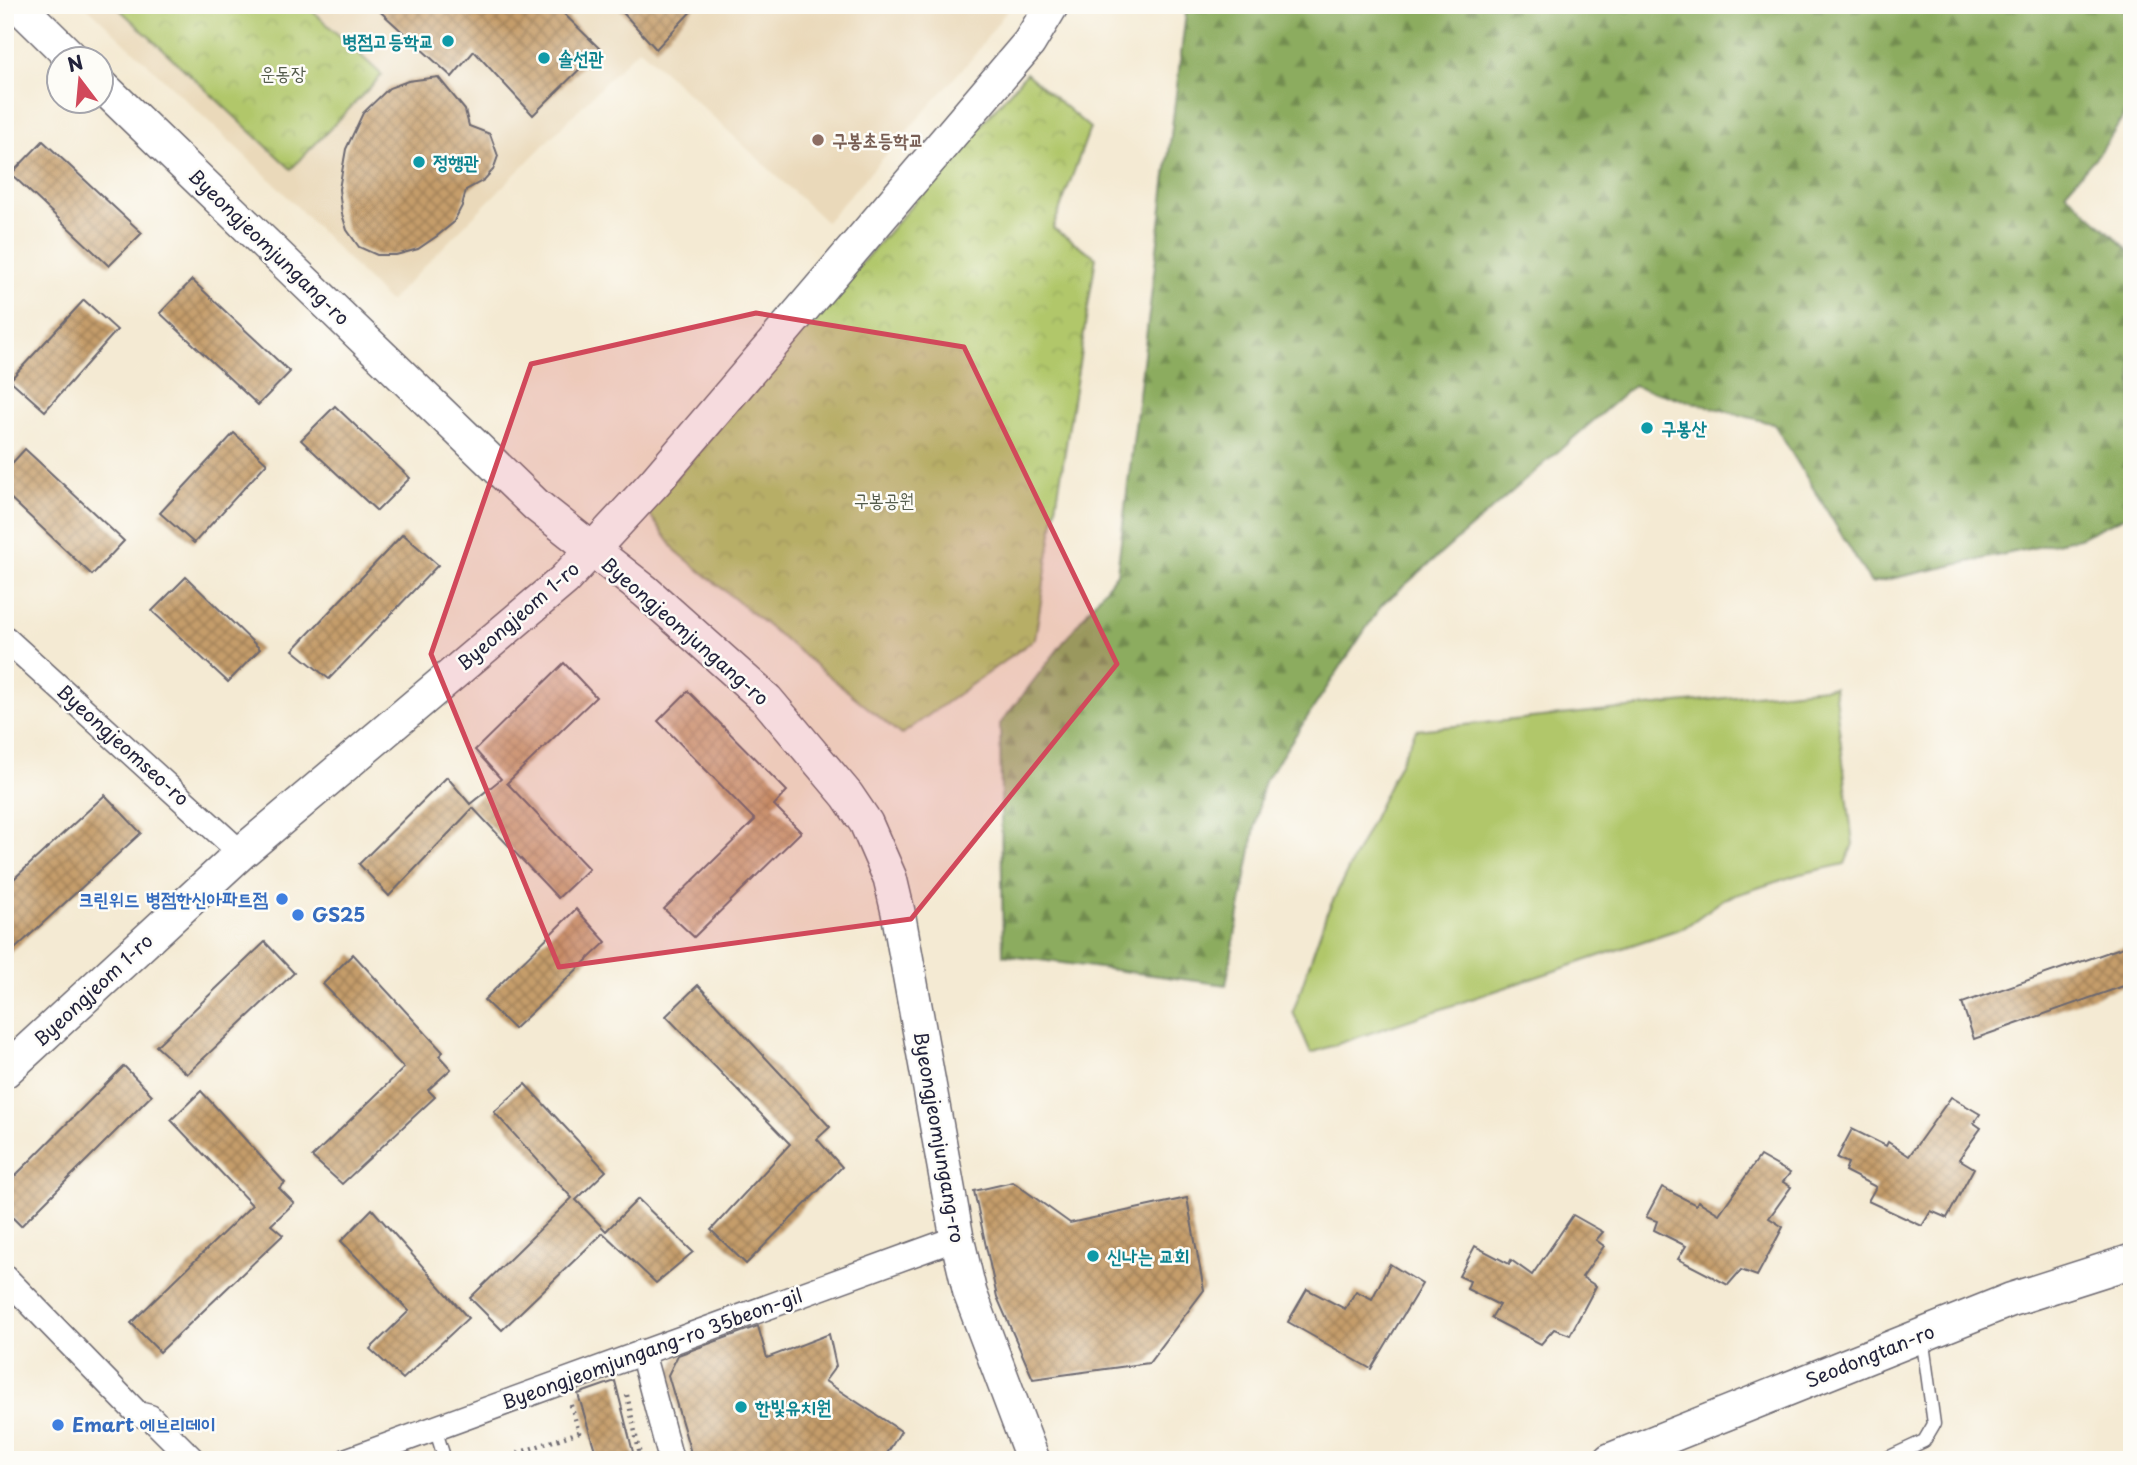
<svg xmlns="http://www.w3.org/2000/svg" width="2137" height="1465" viewBox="0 0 2137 1465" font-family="'Playpen Sans','Poor Story',sans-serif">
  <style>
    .built { fill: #ead9ba }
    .grass { fill: #b1c76b; stroke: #6a7453; stroke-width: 2 }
    .forest { fill: url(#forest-firs); stroke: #57674d; stroke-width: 2 }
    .park { fill: url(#park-crowns); stroke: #6a7453; stroke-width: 2 }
    .building { fill: url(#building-cross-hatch) }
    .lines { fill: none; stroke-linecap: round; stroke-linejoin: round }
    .lane-casing { stroke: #6c6870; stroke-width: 15 }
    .street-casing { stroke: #6c6870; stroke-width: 27 }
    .secondary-casing { stroke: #6c6870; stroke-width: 36 }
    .path { stroke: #6c6870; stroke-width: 4.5; stroke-dasharray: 2 5; stroke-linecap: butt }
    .lane { stroke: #fff; stroke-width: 12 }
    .street { stroke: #fff; stroke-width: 24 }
    .secondary { stroke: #fff; stroke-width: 33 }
    .marked { fill: #d1495b; fill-opacity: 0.2; stroke: #d1495b; stroke-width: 5; stroke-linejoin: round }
    .culture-dot { fill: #0f9aa8; stroke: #fdfcf7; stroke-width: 2.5 }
    .education-dot { fill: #8d6e63; stroke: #fdfcf7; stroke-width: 2.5 }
    .shop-dot { fill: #3f7fe0; stroke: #fdfcf7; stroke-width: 2.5 }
    .labels { text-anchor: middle; stroke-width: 5; stroke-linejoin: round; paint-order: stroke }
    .culture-label { font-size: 19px; font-weight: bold; fill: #0d838f; stroke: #fdfcf7; text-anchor: start }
    .park-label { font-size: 19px; fill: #545c4c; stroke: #fdfcf7 }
    .education-label { font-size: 19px; font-weight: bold; fill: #785e54; stroke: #fdfcf7; text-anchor: start }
    .street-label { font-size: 19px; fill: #22223b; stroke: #fdfcf7 }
    .shop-label { font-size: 19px; font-weight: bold; fill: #366cbe; stroke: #fdfcf7; text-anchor: start }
  </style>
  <defs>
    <pattern id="forest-firs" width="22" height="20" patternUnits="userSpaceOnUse" patternTransform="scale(1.75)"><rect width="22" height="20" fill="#8cac5f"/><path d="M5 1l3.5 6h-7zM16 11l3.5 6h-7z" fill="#728c50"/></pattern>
    <pattern id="park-crowns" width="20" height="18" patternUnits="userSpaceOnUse" patternTransform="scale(1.75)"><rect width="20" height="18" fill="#b1c76b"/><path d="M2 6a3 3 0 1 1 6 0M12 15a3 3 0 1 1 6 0" fill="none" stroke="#98ab5e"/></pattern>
    <pattern id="building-cross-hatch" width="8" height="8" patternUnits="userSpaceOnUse" patternTransform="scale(1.75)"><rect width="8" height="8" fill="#c59d6a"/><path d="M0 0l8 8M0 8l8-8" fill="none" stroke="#a08058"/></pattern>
  </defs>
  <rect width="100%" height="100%" fill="#fdfcf7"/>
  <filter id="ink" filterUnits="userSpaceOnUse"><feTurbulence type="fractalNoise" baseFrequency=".0143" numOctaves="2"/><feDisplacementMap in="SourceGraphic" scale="14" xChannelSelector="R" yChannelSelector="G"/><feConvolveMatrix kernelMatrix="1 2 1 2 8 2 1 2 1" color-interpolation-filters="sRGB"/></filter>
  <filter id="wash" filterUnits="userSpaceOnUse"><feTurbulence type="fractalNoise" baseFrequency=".00686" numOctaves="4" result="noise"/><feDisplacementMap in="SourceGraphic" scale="28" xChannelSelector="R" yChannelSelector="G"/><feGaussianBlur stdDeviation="1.57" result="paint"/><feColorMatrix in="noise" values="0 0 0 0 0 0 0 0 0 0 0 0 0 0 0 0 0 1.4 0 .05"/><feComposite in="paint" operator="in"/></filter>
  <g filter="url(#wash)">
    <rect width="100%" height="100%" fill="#f4ead3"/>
    <path class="built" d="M85,5H1011L973,57L826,222L639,48L389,302L276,185Z"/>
    <path class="grass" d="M1834,687L1853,844L1845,864L1800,874L1724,899L1685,927L1311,1053L1293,1012L1326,915L1416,730Z"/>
    <path class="forest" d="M1187,5H2132V104L2102,150L2065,192L2132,253V513L2079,538L1871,583L1774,424L1633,386L1381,606L1263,784L1226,985L1003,955L1000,724L1117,573Z"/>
    <g class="park">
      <path d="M115,5H306L382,75L291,169Z"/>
      <path d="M1026,73L1090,128L1053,228L1096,257L1035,639L901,735L676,551L647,511Z"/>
    </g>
    <g id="blocks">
      <g class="building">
        <path d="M373,5H555L600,49L533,115L474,51L452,77Z"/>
        <path d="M616,5H697L656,49Z"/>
        <path d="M438,77L465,110L469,126L490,134L498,156L493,170L484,180L466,190L462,206L453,223L437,236L418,249L396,255H377L359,247L347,230L342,214L339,189L346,149L363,113L389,88L408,81Z"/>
        <path d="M43,141L142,233L109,266L11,174Z"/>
        <path d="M192,280L290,372L258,405L160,313Z"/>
        <path d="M84,300L117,330L45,411L10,380Z"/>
        <path d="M335,406L410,478L377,511L301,440Z"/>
        <path d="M234,433L267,463L194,543L160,513Z"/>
        <path d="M25,449L124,541L92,575L5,493V471Z"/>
        <path d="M403,534L438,565L329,679L293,650Z"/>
        <path d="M186,577L260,649L228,682L152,611Z"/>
        <path d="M564,663L596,697L507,783L589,869L558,898L473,808L389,896L359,864L447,777L470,804L501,779L475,750Z"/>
        <path d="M688,691L787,791L774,805L801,832L694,937L664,909L755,820L658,721Z"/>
        <path d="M105,795L141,833L5,958V887Z"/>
        <path d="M576,909L606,942L514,1029L484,1000Z"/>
        <path d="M265,942L294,973L187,1074L156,1046Z"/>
        <path d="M2132,944V983L1974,1039L1962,1003Z"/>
        <path d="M353,954L443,1052L439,1056L451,1069L428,1090L435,1097L342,1184L312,1157L404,1068L323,984Z"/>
        <path d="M698,985L830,1127L817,1139L842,1167L746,1264L711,1230L790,1144L666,1016Z"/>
        <path d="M124,1066L152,1095L21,1226L5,1210V1186Z"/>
        <path d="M525,1084L606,1171L576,1200L606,1231L638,1199L693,1252L656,1283L603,1233L502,1330L470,1298L572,1198L494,1112Z"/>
        <path d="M201,1091L285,1183L279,1188L294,1203L271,1225L283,1235L160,1352L131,1323L252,1205L171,1120Z"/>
        <path d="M1951,1097L1980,1114L1974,1123L1981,1128L1959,1159L1974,1168L1947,1218L1931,1211L1922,1226L1868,1201L1876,1187L1845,1171L1848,1163L1837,1158L1852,1129L1886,1146L1888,1142L1909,1156Z"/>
        <path d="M1760,1156L1790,1173L1783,1182L1791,1187L1769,1218L1783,1227L1757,1276L1741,1270L1728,1285L1678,1259L1686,1246L1654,1230L1657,1221L1646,1217L1662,1187L1696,1205L1698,1201L1719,1214Z"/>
        <path d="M1013,1182L1070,1223L1187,1198L1204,1290L1149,1363L1033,1379L997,1297L974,1191Z"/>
        <path d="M372,1209L468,1318L403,1379L370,1349L409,1311L341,1241Z"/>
        <path d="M1573,1215L1603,1232L1596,1240L1604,1246L1582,1277L1596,1286L1570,1335L1554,1329L1541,1344L1491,1318L1499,1305L1467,1289L1470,1281L1459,1276L1475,1246L1509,1264L1511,1260L1532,1275Z"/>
        <path d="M1390,1264L1422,1284L1371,1369L1288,1322L1307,1289L1345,1309L1356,1291L1372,1299Z"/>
        <path d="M758,1326L767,1358L829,1334L836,1366L825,1381L901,1431L883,1460H693L668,1375L678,1355Z"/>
        <path d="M615,1381L635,1460H598L578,1394Z"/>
      </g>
    </g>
  </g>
  <g filter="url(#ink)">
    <use href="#blocks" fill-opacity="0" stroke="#6c6870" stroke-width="2"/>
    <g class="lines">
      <defs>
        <g id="lane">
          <path d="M435,1428L445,1460"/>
          <path d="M1883,1460L1924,1441L1934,1424L1922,1336"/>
        </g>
        <g id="street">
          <path d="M5,638L241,853"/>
          <path d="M5,1277L138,1414L150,1417L193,1460"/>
          <path d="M642,1352L671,1460"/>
          <path d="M348,1460L957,1238"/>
        </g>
        <g id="secondary">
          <path d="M18,5L74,60"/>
          <path d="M102,86L536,505L645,591L767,700L847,795L866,823L890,878L898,912L957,1238L970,1293L1033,1460"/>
          <path d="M5,1071L241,853L564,580L655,482L1029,43L1052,5"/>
          <path d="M1610,1460L2010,1300L2132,1261"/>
        </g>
      </defs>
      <use href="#lane" class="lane-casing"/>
      <use href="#street" class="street-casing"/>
      <use href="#secondary" class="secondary-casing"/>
      <g class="path">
        <path d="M627,1395L641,1460"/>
        <path d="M498,1460L579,1432L570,1402"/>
      </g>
      <use href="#lane" class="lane"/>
      <use href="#street" class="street"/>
      <use href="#secondary" class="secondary"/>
    </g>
  </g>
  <path class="marked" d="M756,313L964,347L1117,664L911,919L559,967L431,654L531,364Z"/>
  <g class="culture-dot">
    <circle cx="448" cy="41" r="7"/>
    <circle cx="544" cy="58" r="7"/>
    <circle cx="419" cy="162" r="7"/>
    <circle cx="1647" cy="428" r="7"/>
    <circle cx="1093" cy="1256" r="7"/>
    <circle cx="741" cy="1407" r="7"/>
  </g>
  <circle class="education-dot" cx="818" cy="140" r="7"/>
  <g class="shop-dot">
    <circle cx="282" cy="899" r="7"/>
    <circle cx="298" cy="915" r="7"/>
    <circle cx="58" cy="1425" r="7"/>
  </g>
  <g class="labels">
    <g class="culture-label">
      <text x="434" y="48" text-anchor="end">병점고등학교</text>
      <text x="558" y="65">솔선관</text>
      <text x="433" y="169">정행관</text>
      <text x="1661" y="435">구봉산</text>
      <text x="1107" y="1263">신나는 교회</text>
      <text x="755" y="1414">한빛유치원</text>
    </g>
    <g class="park-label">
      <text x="283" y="80">운동장</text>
      <text x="884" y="507">구봉공원</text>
    </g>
    <g class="education-label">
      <text x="832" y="147">구봉초등학교</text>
    </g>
    <g class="street-label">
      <text transform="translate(269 247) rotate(44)" y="7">Byeongjeomjungang-ro</text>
      <text transform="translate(518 616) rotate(-41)" y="7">Byeongjeom 1-ro</text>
      <text transform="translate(685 631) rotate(41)" y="7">Byeongjeomjungang-ro</text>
      <text transform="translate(123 745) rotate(42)" y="7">Byeongjeomseo-ro</text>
      <text transform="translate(93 990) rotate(-43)" y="7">Byeongjeom 1-ro</text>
      <text transform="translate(939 1137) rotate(80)" y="7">Byeongjeomjungang-ro</text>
      <text transform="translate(652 1349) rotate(-20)" y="7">Byeongjeomjungang-ro 35beon-gil</text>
      <text transform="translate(1870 1356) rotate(-22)" y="7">Seodongtan-ro</text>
    </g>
    <g class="shop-label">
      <text x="268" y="906" text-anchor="end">크린위드 병점한신아파트점</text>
      <text x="312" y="922">GS25</text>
      <text x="72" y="1432">Emart 에브리데이</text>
    </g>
  </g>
  <rect width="2137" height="1465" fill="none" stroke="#fdfcf7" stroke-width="28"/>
  <g transform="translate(80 80) rotate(344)"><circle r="33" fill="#fdfcf7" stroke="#a5a5ac" stroke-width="2"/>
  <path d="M0-5L12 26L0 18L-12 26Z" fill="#d1495b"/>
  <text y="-10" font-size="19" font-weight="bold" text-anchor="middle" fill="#22223b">N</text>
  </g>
</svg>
